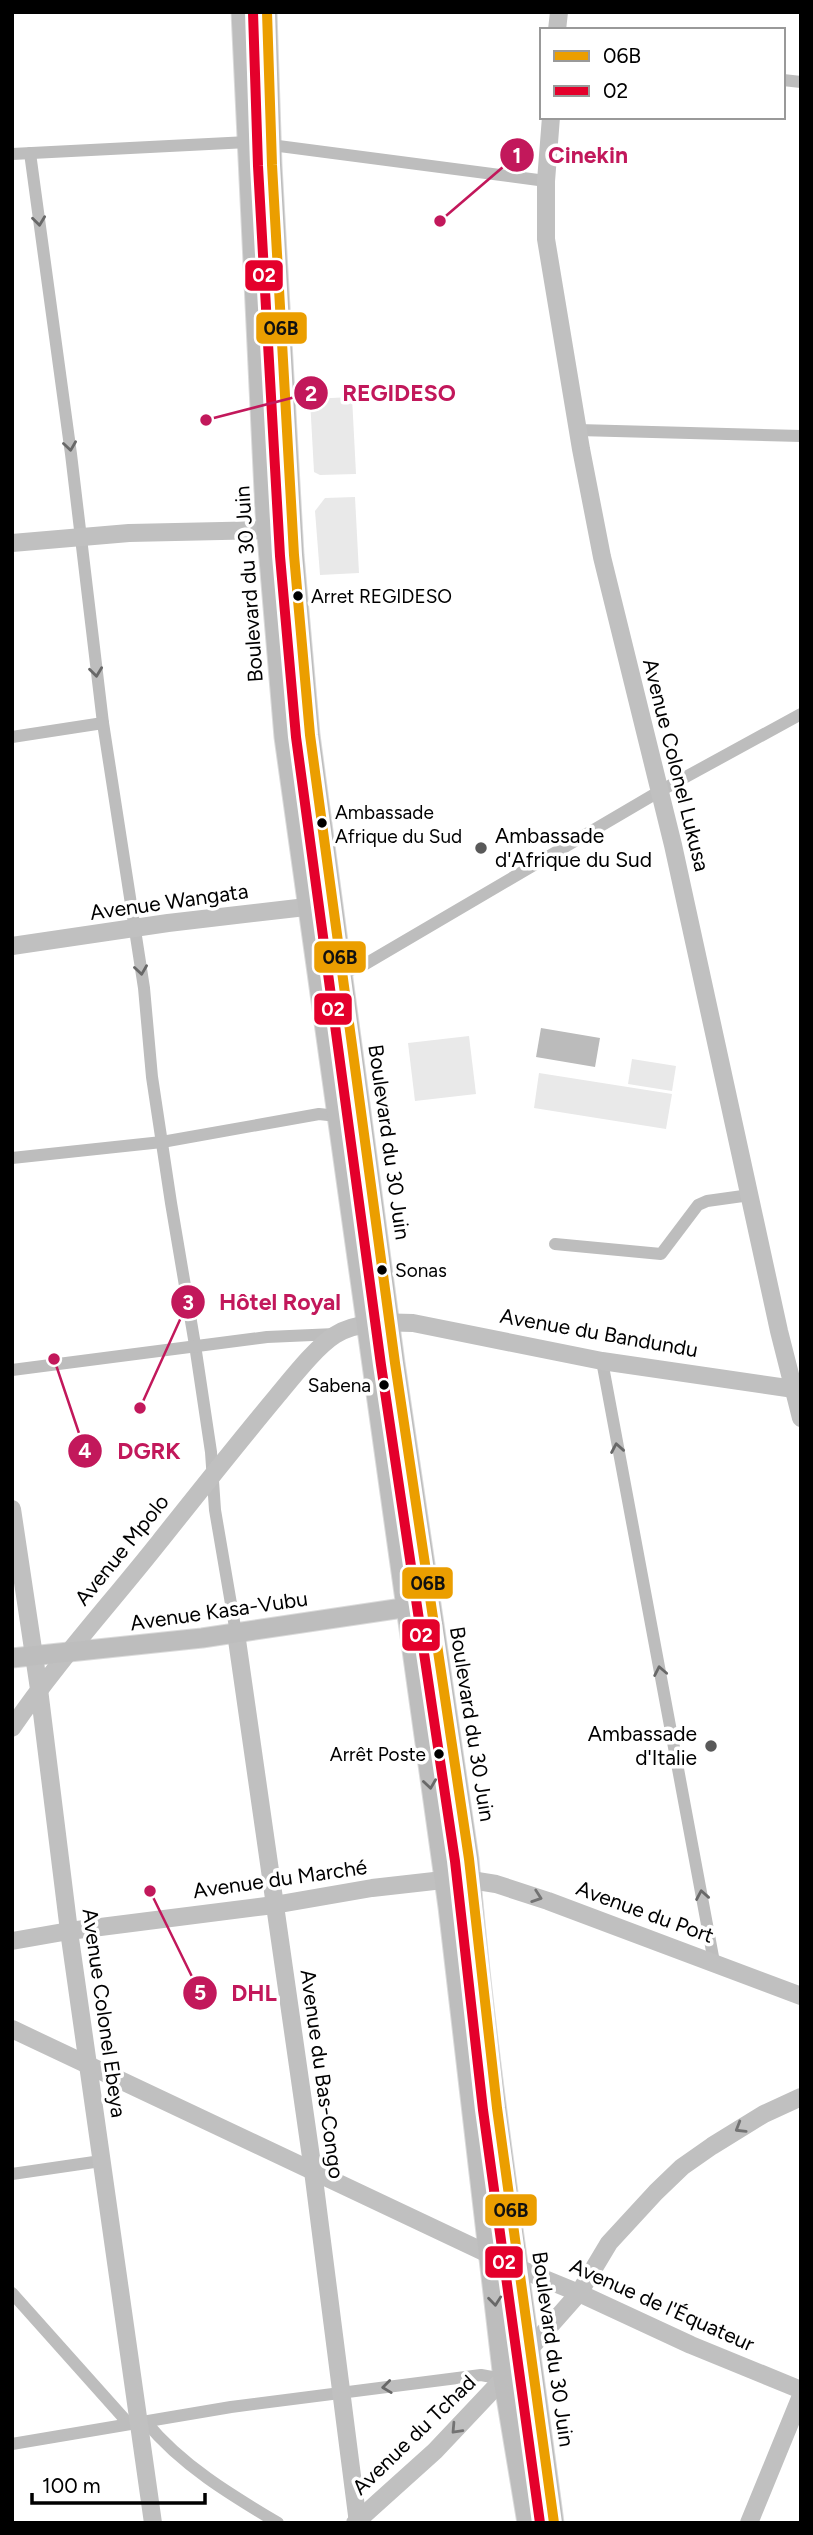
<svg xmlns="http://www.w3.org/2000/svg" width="813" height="2535" viewBox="0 0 813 2535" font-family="Figtree,sans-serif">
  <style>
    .green { fill: #e9e9e9 }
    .water { fill: #bbb }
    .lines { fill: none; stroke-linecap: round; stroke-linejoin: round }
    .primary-casing { stroke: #dbdbdb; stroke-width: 21 }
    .street { stroke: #bdbdbd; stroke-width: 12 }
    .secondary { stroke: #c0c0c0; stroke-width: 18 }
    .primary { stroke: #bdbdbd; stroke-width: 19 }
    .bus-1-casing { stroke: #fff; stroke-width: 16 }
    .bus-2-casing { stroke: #fff; stroke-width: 16 }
    .bus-1 { stroke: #eb9e00; stroke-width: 10 }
    .bus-2 { stroke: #e4002b; stroke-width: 10 }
    .oneway { stroke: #686868 }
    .oneway2 { stroke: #737373 }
    .bus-dot { fill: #000; stroke: #fff; stroke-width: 2.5 }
    .poi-dot { fill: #595959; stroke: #fff; stroke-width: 2.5 }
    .labels { text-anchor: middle; stroke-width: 7; stroke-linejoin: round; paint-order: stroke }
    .bus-label { font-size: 19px; fill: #000; stroke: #fff; text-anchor: start }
    .street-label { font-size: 21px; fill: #000; stroke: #fff }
    .poi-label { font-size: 21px; fill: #000; stroke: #fff; text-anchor: start }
    .leader { fill: none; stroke: #c2185b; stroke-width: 2.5 }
    .callout-dot { fill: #c2185b; stroke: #fff; stroke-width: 2.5 }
    .mark-label { font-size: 21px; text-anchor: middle; font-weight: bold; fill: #fff }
    .callout-label { font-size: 23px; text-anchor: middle; font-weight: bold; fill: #c2185b; stroke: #fff; stroke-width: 7; stroke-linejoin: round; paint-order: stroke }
    .line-badge { stroke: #fff; stroke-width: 2.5 }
    .badge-label { font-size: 19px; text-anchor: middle; font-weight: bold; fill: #fff }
    .pale-badge-label { font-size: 19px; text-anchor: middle; font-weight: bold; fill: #111 }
  </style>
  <rect width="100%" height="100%" fill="#fff"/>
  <g class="green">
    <path d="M352,397L356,474L320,475L314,472L310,399Z"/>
    <path d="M355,497L359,573L320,575L315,511L325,498Z"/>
    <path d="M469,1036L476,1094L415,1101L408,1043Z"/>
    <path d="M632,1059L676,1066L672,1091L628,1084Z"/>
    <path d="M539,1073L672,1094L666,1129L534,1108Z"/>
  </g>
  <path class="water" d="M541,1028L600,1038L595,1067L536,1057Z"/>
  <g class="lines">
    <defs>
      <g id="primary">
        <path d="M241,12L265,512L284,737L448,1907L503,2379L527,2523"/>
        <path d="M267,12L272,165L294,555L310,735L395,1363L469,1859C488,2081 525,2302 554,2523"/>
        <path d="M12,1658L202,1638L416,1606"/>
      </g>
    </defs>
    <use href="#primary" class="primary-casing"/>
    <g class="street">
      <path d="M783,80L801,82"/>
      <path d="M30,153L71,454L103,723L144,988L152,1077L171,1203L195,1345L211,1452L215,1510L236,1633"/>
      <path d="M12,154L248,142L546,181"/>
      <path d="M578,430L801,436"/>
      <path d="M12,737L103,723"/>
      <path d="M316,977L342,973L362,966L660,791L801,714"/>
      <path d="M12,1158L162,1142L319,1114L337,1116"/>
      <path d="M555,1244L661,1254L698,1205L707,1201L750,1195"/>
      <path d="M602,1361L714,1962"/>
      <path d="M12,1370L267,1337L335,1334"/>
      <path d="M12,2174L101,2161"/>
      <path d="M12,2293L129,2424"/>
      <path d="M146,2422C181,2465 231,2495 278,2523"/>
      <path d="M12,2444L231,2407L481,2375L503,2379"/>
    </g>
    <g class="secondary">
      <path d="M557,30L559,12"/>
      <path d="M551,117L546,181V239L581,449L602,557L673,845L779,1331L801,1418"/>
      <path d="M12,543L129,533L267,530"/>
      <path d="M12,946L168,923L332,904"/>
      <path d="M12,1509L39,1689L69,1931L153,2523"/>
      <path d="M236,1633L313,2171L358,2523"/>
      <path d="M12,1728C57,1662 111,1603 160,1541C199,1492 237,1444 277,1396C292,1378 316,1347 335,1335C357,1321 389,1322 413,1323L602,1361L794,1389"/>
      <path d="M12,1941L69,1931L274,1905L372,1888L443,1880H471L496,1884L548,1901L801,1996"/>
      <path d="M12,2029L518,2268L579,2293L691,2345L801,2390"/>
      <path d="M355,2523L435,2451L503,2379L579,2293L609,2243L656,2192L682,2167L712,2146L764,2114L801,2097"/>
      <path d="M749,2523L801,2396"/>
    </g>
    <use href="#primary" class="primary"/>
    <defs>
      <path id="bus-1" d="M267,12L272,165L294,555L310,735L395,1363L469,1859L497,2108L554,2523"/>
      <path id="bus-2" d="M253,12L258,166L280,556L296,737L381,1365L455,1861L483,2110L540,2523"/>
    </defs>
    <use href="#bus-1" class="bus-1-casing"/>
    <use href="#bus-2" class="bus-2-casing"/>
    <use href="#bus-1" class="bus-1"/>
    <use href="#bus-2" class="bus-2"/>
  </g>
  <defs><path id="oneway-chevron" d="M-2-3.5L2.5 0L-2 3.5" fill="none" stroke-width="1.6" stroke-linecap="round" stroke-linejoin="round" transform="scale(1.75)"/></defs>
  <g class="oneway">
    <use href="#oneway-chevron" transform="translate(39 221) rotate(83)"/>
    <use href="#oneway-chevron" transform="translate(70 446) rotate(82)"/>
    <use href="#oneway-chevron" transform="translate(96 672) rotate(83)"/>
    <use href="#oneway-chevron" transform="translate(141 970) rotate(82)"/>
    <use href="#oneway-chevron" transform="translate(617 1448) rotate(-100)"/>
    <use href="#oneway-chevron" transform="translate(660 1671) rotate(-101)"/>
    <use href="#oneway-chevron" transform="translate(430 1784) rotate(82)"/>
    <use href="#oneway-chevron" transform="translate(702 1895) rotate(-100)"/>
    <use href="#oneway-chevron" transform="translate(495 2301) rotate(84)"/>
    <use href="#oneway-chevron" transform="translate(387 2387) rotate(173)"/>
  </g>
  <g class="oneway2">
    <use href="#oneway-chevron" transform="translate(537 1897) rotate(19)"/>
    <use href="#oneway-chevron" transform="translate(740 2128) rotate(149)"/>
    <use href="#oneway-chevron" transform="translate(456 2429) rotate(133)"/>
  </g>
  <g class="bus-dot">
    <circle cx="298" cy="596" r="6"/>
    <circle cx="322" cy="823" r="6"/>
    <circle cx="382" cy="1270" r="6"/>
    <circle cx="384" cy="1385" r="6"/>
    <circle cx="439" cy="1754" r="6"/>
  </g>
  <g class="poi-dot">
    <circle cx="481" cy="848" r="7"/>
    <circle cx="711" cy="1746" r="7"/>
  </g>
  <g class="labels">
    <g class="bus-label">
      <text x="311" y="603">Arret REGIDESO</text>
      <text x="335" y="819">Ambassade<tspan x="335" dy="24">Afrique du Sud</tspan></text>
      <text x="395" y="1277">Sonas</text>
      <text x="371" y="1392" text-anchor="end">Sabena</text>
      <text x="426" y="1761" text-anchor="end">Arrêt Poste</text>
    </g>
    <g class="street-label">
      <text transform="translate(249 584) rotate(-94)" y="7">Boulevard du 30 Juin</text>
      <text transform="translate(676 765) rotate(76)" y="7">Avenue Colonel Lukusa</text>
      <text transform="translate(169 902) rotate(-8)" y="7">Avenue Wangata</text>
      <text transform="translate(389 1142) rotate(82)" y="7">Boulevard du 30 Juin</text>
      <text transform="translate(599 1333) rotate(10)" y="7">Avenue du Bandundu</text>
      <text transform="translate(122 1550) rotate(-51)" y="7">Avenue Mpolo</text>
      <text transform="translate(219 1611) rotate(-8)" y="7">Avenue Kasa-Vubu</text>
      <text transform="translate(472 1724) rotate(81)" y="7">Boulevard du 30 Juin</text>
      <text transform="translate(280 1879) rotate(-8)" y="7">Avenue du Marché</text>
      <text transform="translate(645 1912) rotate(20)" y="7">Avenue du Port</text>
      <text transform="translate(104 2013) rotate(82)" y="7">Avenue Colonel Ebeya</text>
      <text transform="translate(322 2074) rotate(82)" y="7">Avenue du Bas-Congo</text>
      <text transform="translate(662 2305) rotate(24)" y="7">Avenue de l'Équateur</text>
      <text transform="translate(553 2349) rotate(82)" y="7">Boulevard du 30 Juin</text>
      <text transform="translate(414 2435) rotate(-44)" y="7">Avenue du Tchad</text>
    </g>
    <g class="poi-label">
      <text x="495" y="843">Ambassade<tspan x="495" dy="24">d'Afrique du Sud</tspan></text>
      <text x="697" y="1741" text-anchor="end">Ambassade<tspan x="697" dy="24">d'Italie</tspan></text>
    </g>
  </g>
  <path class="leader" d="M440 221L517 155M206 420L311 393M140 1408L188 1302M54 1359L85 1451M150 1891L200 1993"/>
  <g class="callout-dot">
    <circle cx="440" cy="221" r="7"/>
    <circle cx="206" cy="420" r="7"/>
    <circle cx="140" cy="1408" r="7"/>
    <circle cx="54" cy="1359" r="7"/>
    <circle cx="150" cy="1891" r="7"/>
    <circle cx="517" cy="155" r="18"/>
    <circle cx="311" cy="393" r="18"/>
    <circle cx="188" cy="1302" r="18"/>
    <circle cx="85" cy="1451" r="18"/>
    <circle cx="200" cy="1993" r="18"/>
  </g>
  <g class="mark-label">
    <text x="517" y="163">1</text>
    <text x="311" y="401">2</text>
    <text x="188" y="1310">3</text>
    <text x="85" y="1458">4</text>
    <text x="200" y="2000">5</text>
  </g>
  <g class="callout-label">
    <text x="588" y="163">Cinekin</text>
    <text x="399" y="401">REGIDESO</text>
    <text x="280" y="1310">Hôtel Royal</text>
    <text x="149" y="1459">DGRK</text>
    <text x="254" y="2001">DHL</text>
  </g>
  <g class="line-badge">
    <rect x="244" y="259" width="40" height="33" rx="7" fill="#e4002b"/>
    <rect x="255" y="311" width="53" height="34" rx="7" fill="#eb9e00"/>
    <rect x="313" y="940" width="54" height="34" rx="7" fill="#eb9e00"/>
    <rect x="313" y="992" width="40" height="34" rx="7" fill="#e4002b"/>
    <rect x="401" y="1566" width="53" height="34" rx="7" fill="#eb9e00"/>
    <rect x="401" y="1618" width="40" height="34" rx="7" fill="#e4002b"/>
    <rect x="484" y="2193" width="54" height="34" rx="7" fill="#eb9e00"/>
    <rect x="484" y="2245" width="40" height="34" rx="7" fill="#e4002b"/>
  </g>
  <g class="badge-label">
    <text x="264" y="282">02</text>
    <text x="333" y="1016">02</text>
    <text x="421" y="1642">02</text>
    <text x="504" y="2269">02</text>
  </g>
  <g class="pale-badge-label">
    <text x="281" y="335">06B</text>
    <text x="340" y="964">06B</text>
    <text x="428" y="1590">06B</text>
    <text x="511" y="2217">06B</text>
  </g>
  <rect width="813" height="2535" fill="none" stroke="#000000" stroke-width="28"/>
  <rect x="540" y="28" width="245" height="91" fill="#ffffff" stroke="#999999" stroke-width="2"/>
  <rect x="554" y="51" width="35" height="10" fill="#eb9e00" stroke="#999999" stroke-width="2"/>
  <text x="603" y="63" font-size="21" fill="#000000">06B</text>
  <rect x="554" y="86" width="35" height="10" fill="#e4002b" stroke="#999999" stroke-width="2"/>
  <text x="603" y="98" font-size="21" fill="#000000">02</text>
  <path d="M32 2493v10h173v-10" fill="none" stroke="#000000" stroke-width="3.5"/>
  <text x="42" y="2493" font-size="21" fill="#000000" stroke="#ffffff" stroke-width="5" paint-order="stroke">100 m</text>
</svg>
